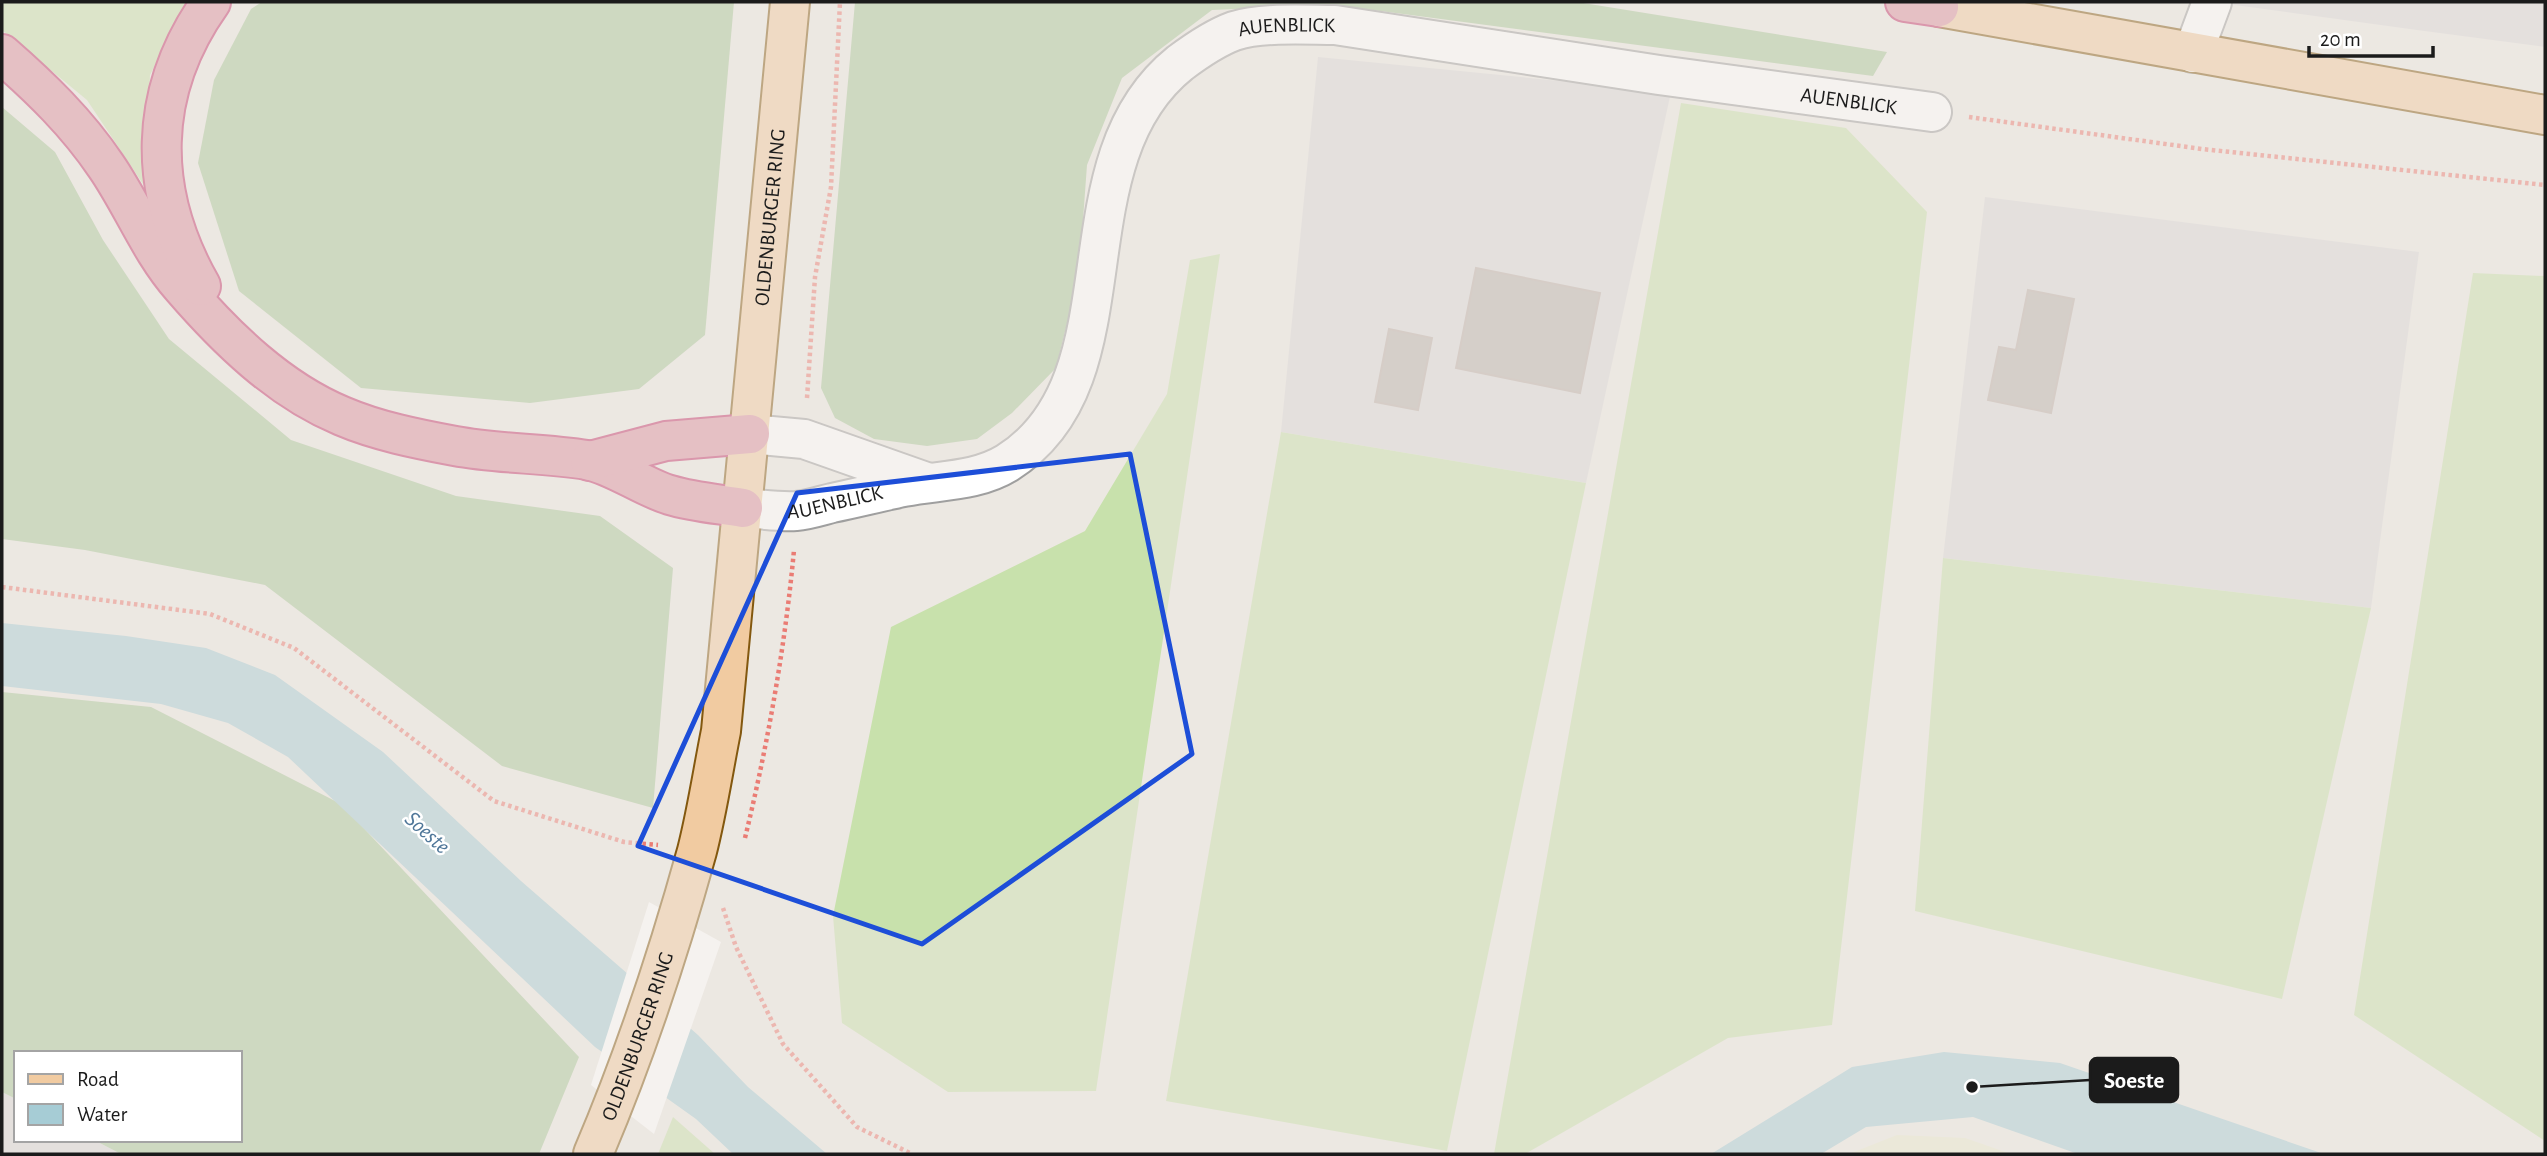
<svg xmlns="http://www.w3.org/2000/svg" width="2547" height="1156" viewBox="0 0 2547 1156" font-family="'Alegreya Sans',sans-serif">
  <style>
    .residential { fill: #d9d8d8 }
    .farmland { fill: #e8e9ce }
    .grass { fill: #c8e1ac }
    .forest { fill: #a9c79a }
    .water { fill: #a6ccd5 }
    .pier { fill: #fff }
    .building { fill: #b8b1ab; stroke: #bbaea6; stroke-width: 2 }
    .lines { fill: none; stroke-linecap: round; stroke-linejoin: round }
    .minor-casing { stroke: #9f9f9f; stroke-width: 42 }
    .major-casing { stroke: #83580f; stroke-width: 42 }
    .highway-casing { stroke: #c3356b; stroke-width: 42 }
    .path { stroke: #ea7c74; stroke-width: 4.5; stroke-dasharray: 3.5 3.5; stroke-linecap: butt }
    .minor { stroke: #fff; stroke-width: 38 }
    .major { stroke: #f1cba1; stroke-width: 38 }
    .highway { stroke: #dc90a1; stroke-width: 38 }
    .marked { fill: none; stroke: #1d4ed8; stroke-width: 5; stroke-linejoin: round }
    .labels { text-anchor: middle; stroke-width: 5; stroke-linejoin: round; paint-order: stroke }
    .street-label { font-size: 21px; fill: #1b1b1b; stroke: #fff }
    .water-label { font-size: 23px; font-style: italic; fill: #507799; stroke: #fff }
    .leader { fill: none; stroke: #1b1b1b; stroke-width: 2.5 }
    .callout-dot { fill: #1b1b1b; stroke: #fff; stroke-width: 2.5 }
    .callout { fill: #1b1b1b; stroke: #1b1b1b; stroke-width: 2.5 }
    .callout-label { font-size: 23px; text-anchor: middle; font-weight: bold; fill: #fff }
  </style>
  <rect width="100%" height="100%" fill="#ece8e2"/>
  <g class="residential">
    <path d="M2213,2H2545V47L2417,30Z"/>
    <path d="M1318,57L1671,92L1586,483L1281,432Z"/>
    <path d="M1985,197L2419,252L2371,608L1943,558Z"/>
    <path d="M2,1092L16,1099V1140H94L121,1154H2Z"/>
  </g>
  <path class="farmland" d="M1897,1135L1965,1138L2011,1154H1849Z"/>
  <g class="grass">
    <path d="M2,2H187L150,75L145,187L87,100L2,30Z"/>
    <path d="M1681,103L1846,128L1927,212L1832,1025L1728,1038L1525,1154H1494Z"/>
    <path d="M1220,254L1096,1091L948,1092L842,1023L833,916L891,627L1085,531L1167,394L1190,260Z"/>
    <path d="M2473,273L2545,276V1141L2354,1015Z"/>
    <path d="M1281,432L1586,483L1447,1151L1166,1101Z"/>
    <path d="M1943,558L2371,608L2282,999L1915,911Z"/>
    <path d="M673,1117L715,1154H658Z"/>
  </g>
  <g class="forest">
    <path d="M262,2H734L705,335L639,389L530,403L361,388L239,291L198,163L214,80L251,9Z"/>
    <path d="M855,2H1577L1887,52L1873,76L1335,5L1212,10L1122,78L1087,165L1079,275L1056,368L1012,413L977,439L927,446L874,439L835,418L821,388Z"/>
    <path d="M2,107L55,152L103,240L169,339L291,440L456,496L600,516L673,568L653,808L502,766L265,585L85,550L2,539Z"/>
    <path d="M2,692L151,707L341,804L579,1057L539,1154H121L94,1140H240V1053H16V1099L2,1092Z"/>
  </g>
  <g class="water">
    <path d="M2,623L126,636L206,648L275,675L383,752L521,881L698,1035L748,1087L827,1154H733L696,1119L595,1047L288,757L228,723L161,704L2,686Z"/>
    <path d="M1944,1052L2060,1063L2324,1154H2078L1973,1117L1866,1127L1821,1154H1711L1852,1067Z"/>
  </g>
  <path class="pier" d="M649,902L721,942L654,1134L591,1085Z"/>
  <g class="building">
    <path d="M1476,268L1600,293L1580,393L1456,368Z"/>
    <path d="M2028,290L2074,299L2051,413L1988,400L1999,347L2016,350Z"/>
    <path d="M1389,329L1432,338L1418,410L1375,402Z"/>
  </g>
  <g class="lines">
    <defs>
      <g id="minor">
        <path d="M2193,53L2212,2"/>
        <path d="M750,434L804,439L926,482"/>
        <path id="s1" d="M743,508C760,509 779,512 796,511C808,510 820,506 832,503C856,498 880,492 904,487C938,480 976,482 1007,463C1141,379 1054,164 1180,63C1196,51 1215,38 1234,31C1261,22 1306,25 1335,25L1659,75L1932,112"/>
      </g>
      <g id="major">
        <path d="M1933,2L1939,7L2545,115"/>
        <path id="s2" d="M593,1154C634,1058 669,952 697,851C707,812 713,771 721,731L790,2"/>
      </g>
      <g id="highway">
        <path d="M1905,2L1939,7"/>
        <path d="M2,54C41,88 77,123 106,166C133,205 150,251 182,287C226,338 279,390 342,416C377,431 417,439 455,446C498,454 543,453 587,460C614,465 643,487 670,495C693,502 719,504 743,508"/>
        <path d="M201,286C147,191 147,92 211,2"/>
        <path d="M590,461L666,441L750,434"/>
      </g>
    </defs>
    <use href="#minor" class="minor-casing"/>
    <use href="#major" class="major-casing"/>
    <use href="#highway" class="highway-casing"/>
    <g class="path">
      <path d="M1969,117L2202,149L2545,185"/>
      <path d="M807,398L815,277L831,187L840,2"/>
      <path d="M2,587L210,614L294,648L494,801L624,842L658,845"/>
      <path d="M745,838C768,743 785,647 794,550"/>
      <path d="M723,908L736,947L783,1044L857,1127L912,1154"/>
    </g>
    <use href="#minor" class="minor"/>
    <use href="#major" class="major"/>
    <use href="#highway" class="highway"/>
  </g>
  <path d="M0 0H2547V1156H0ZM1130,454L1192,754L922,944L638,846L797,493Z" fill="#ece8e2" fill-opacity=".55" fill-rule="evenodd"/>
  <path class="marked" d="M1130,454L1192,754L922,944L638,846L797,493Z"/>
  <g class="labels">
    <g class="street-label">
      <text dy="7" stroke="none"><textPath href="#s1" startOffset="836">AUENBLICK</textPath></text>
      <text dy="7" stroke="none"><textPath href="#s1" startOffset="1404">AUENBLICK</textPath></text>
      <text dy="7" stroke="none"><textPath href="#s2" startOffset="959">OLDENBURGER RING</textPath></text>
      <text dy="7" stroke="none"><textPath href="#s1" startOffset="93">AUENBLICK</textPath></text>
      <text dy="7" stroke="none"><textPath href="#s2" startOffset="126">OLDENBURGER RING</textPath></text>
    </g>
    <g class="water-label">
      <text transform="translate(428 832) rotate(42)" y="8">Soeste</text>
    </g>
  </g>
  <path class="leader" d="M1972 1087L2090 1080"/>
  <circle class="callout-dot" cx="1972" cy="1087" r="7"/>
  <rect class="callout" x="2090" y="1058" width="88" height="44" rx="7"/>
  <g class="callout-label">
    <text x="2134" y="1088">Soeste</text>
  </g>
  <rect width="2547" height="1156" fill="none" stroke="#1b1b1b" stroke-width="7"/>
  <rect x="14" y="1051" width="228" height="91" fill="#ffffff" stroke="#a4a4a4" stroke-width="2"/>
  <rect x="28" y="1074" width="35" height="10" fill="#f1cba1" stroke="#a4a4a4" stroke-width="2"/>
  <text x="77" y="1086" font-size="21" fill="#1b1b1b">Road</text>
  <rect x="28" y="1104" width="35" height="21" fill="#a6ccd5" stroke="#a4a4a4" stroke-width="2"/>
  <text x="77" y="1121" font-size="21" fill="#1b1b1b">Water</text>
  <path d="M2309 46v10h124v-10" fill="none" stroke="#1b1b1b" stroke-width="3.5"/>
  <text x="2320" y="46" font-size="21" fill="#1b1b1b" stroke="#ffffff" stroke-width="5" paint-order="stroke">20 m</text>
</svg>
